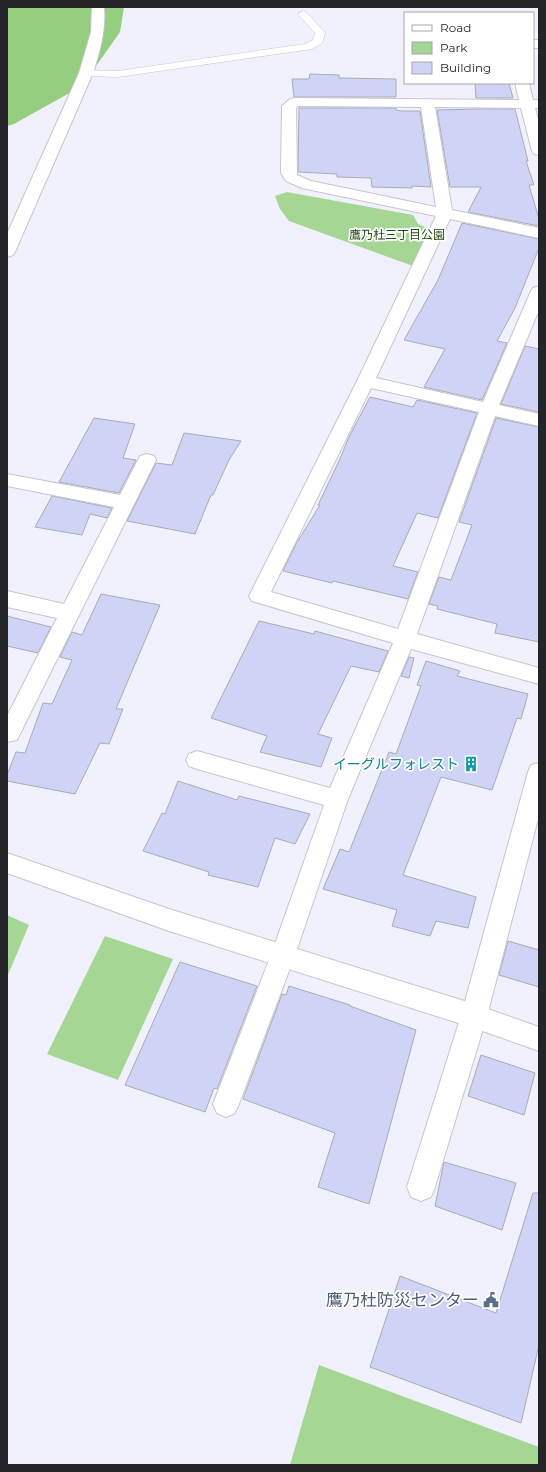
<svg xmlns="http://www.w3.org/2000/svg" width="546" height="1472" viewBox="0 0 546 1472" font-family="Montserrat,'Noto Sans JP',sans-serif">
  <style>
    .green { fill: #a5d694 }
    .forest { fill: #94ce7e }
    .building { fill: #cfd3f6; stroke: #a9abb4 }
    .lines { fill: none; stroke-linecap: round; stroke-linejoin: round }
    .lane-casing { stroke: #c5c6d0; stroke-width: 1 }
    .street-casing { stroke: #c5c6d0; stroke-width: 2 }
    .secondary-casing { stroke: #c5c6d0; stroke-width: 2 }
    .lane { fill: #fff; fill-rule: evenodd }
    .street { fill: #fff; fill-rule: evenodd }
    .secondary { fill: #fff; fill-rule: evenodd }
    .labels { text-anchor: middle; stroke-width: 3.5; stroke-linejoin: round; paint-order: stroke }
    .far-park-label { font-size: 12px; fill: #244a14; stroke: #fff }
    .culture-label { font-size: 14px; fill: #0d838f; stroke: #fff; text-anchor: end }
    .near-service-label { font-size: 17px; fill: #4e5e75; stroke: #fff; text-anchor: end }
  </style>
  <rect width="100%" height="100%" fill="#f0f1fc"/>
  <g class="green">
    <path d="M287,192L413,215L418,224L432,230L413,266L289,221L280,209L275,196Z"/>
    <path d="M7,915L29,925L7,977Z"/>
    <path d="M105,936L173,959L118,1080L47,1054Z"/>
    <path d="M319,1365L539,1447V1465H290Z"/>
  </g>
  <path class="forest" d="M7,7H124L120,32L82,86L14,124L7,126Z"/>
  <g class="building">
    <path d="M310,74L339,75V78L396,79V97H294L292,79H309Z"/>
    <path d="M475,83H509L513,98H476Z"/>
    <path d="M299,108H396V110L402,111H420L431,187L412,186V188L372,187L371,178L337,177V174L298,172Z"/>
    <path d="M477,109H515L528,161H526L534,185H529L539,219V226L468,212L481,187H450L437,110Z"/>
    <path d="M462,223L539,239V248L515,308L497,341L507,343L482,400L424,387L445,349L404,340L438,280Z"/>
    <path d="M525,346L539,349V412L501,404Z"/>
    <path d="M370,397L413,407L417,400L477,413L438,518L417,513L393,566L418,572L408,599L333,581L332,583L283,571L296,544L320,505H318L339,461L349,437Z"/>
    <path d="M94,418L135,424L123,458L136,460L119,493L59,482Z"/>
    <path d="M496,418L539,427V642L495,633L497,624L437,609L438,606L429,604L439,577L451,580L472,525L459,522Z"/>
    <path d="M184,433L241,441L229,460L213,495H211L195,534L127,521L156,463L172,465Z"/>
    <path d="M52,496L112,508L107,518L90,514L82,535L35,527Z"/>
    <path d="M101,594L160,605L116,709H123L109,744L100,743L75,794L7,781V775L16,752L25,753L43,703L52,704L72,660L60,657L72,632L82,635Z"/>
    <path d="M7,616L51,627L38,653L7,646Z"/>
    <path d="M259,621L314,634L315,631L388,651L379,672L351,666L318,734L332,738L321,767L260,752L267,736L211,718Z"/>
    <path d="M409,657L414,658L409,678L401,676Z"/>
    <path d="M426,661L460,671L457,676L528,694L521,719L517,718L492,790L441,777L403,875L476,897L468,928L436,921L430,936L392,926L397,910L323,889L340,849L349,852L389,752L396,754L421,686L417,685Z"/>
    <path d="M178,781L237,800L239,796L310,814L295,844L275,838L258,887L208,875L209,872L143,851L162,813L165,814Z"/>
    <path d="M508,941L539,950V987L499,975Z"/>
    <path d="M180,962L257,986L217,1089L214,1088L205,1112L125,1085Z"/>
    <path d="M289,986L350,1005V1006L416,1030L369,1204L318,1187L335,1133L243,1099L282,994L286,995Z"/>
    <path d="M481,1055L535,1073L524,1115L468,1096Z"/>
    <path d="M444,1162L516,1183L502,1230L435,1206Z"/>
    <path d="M533,1193H539V1345L521,1423L370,1367L400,1276L496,1313Z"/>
  </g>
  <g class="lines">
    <defs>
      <path id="lane" d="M303,11L306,12L325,33L322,43L312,49L118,77L86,76L81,73L86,70L118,71L305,44L313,40L315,33L298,14Z"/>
      <g id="street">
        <path d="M92,7H104C106,30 100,51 93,73L91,76H81L79,73L91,32Z"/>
        <rect x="533" y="40" width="6" height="8"/>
        <path d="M515,83H529L533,100H539V108H535L539,123V155L534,154L532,151L521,108L435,107L452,210L539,228V238L450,219L376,378L483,402L531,291L533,288L539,286V310L499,405L539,414V426L495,416L417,634L539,668V684L411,649L348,799L295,955L239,1104L235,1113L226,1117L217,1113L213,1104L271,955L324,805L197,769L189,766L186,760L189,754L197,751L330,788L393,643L252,601L249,596L357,381L436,216L302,188L286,181L281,173L282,106L290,99L295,98L519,100ZM298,106L421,107L436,207L311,181L297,175L296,108ZM371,388L479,412L398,629L271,592Z"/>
        <path d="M147,454L154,456L156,460L17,740L7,742V716L57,618L7,607V591L64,604L114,507L7,486V474L120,495L140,456Z"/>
        <path d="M539,763V815L487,1016L435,1187L431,1197L421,1201L411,1197L407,1187L461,1016L528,772L531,765Z"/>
      </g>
      <g id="secondary">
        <path d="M86,69L91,70L93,73L15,252L13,255L7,257V234L79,73L81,70Z"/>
        <path d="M7,853L169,909L474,1004L539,1027V1051L474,1028L169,931L7,873Z"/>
      </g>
    </defs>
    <use href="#lane" class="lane-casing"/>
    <use href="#street" class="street-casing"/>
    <use href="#secondary" class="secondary-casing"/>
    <use href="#lane" class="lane"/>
    <use href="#street" class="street"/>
    <use href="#secondary" class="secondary"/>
  </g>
  <defs>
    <symbol id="building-bare" viewBox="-9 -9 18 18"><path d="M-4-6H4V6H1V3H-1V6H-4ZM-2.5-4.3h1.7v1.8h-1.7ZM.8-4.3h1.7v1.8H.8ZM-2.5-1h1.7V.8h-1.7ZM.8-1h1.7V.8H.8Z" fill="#0f9aa8" stroke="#fff" stroke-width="2.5" paint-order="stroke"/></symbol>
    <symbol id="civic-bare" viewBox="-9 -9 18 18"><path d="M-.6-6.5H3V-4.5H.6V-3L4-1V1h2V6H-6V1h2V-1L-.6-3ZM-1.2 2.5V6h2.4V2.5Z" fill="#5c6f8a" stroke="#fff" stroke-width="2.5" paint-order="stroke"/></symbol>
  </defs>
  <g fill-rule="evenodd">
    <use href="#building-bare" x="460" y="753" width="22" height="22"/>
    <use href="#civic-bare" x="480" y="1289" width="22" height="22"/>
  </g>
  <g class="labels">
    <g class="far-park-label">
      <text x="397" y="239">鷹乃杜三丁目公園</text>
    </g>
    <g class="culture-label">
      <text x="459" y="769">イーグルフォレスト</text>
    </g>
    <g class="near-service-label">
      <text x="479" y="1306">鷹乃杜防災センター</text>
    </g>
  </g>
  <rect width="546" height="1472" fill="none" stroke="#252529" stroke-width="16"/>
  <rect x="404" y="12" width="130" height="72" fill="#ffffff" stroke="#a8a8a9"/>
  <rect x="412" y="25" width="20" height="6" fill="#ffffff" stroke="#a8a8a9"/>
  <text x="440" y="32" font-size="12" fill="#252529">Road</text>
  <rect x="412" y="42" width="20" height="12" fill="#a5d694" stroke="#a8a8a9"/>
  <text x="440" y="52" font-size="12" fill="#252529">Park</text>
  <rect x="412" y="62" width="20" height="12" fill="#cfd3f6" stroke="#a8a8a9"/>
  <text x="440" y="72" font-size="12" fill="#252529">Building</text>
</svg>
